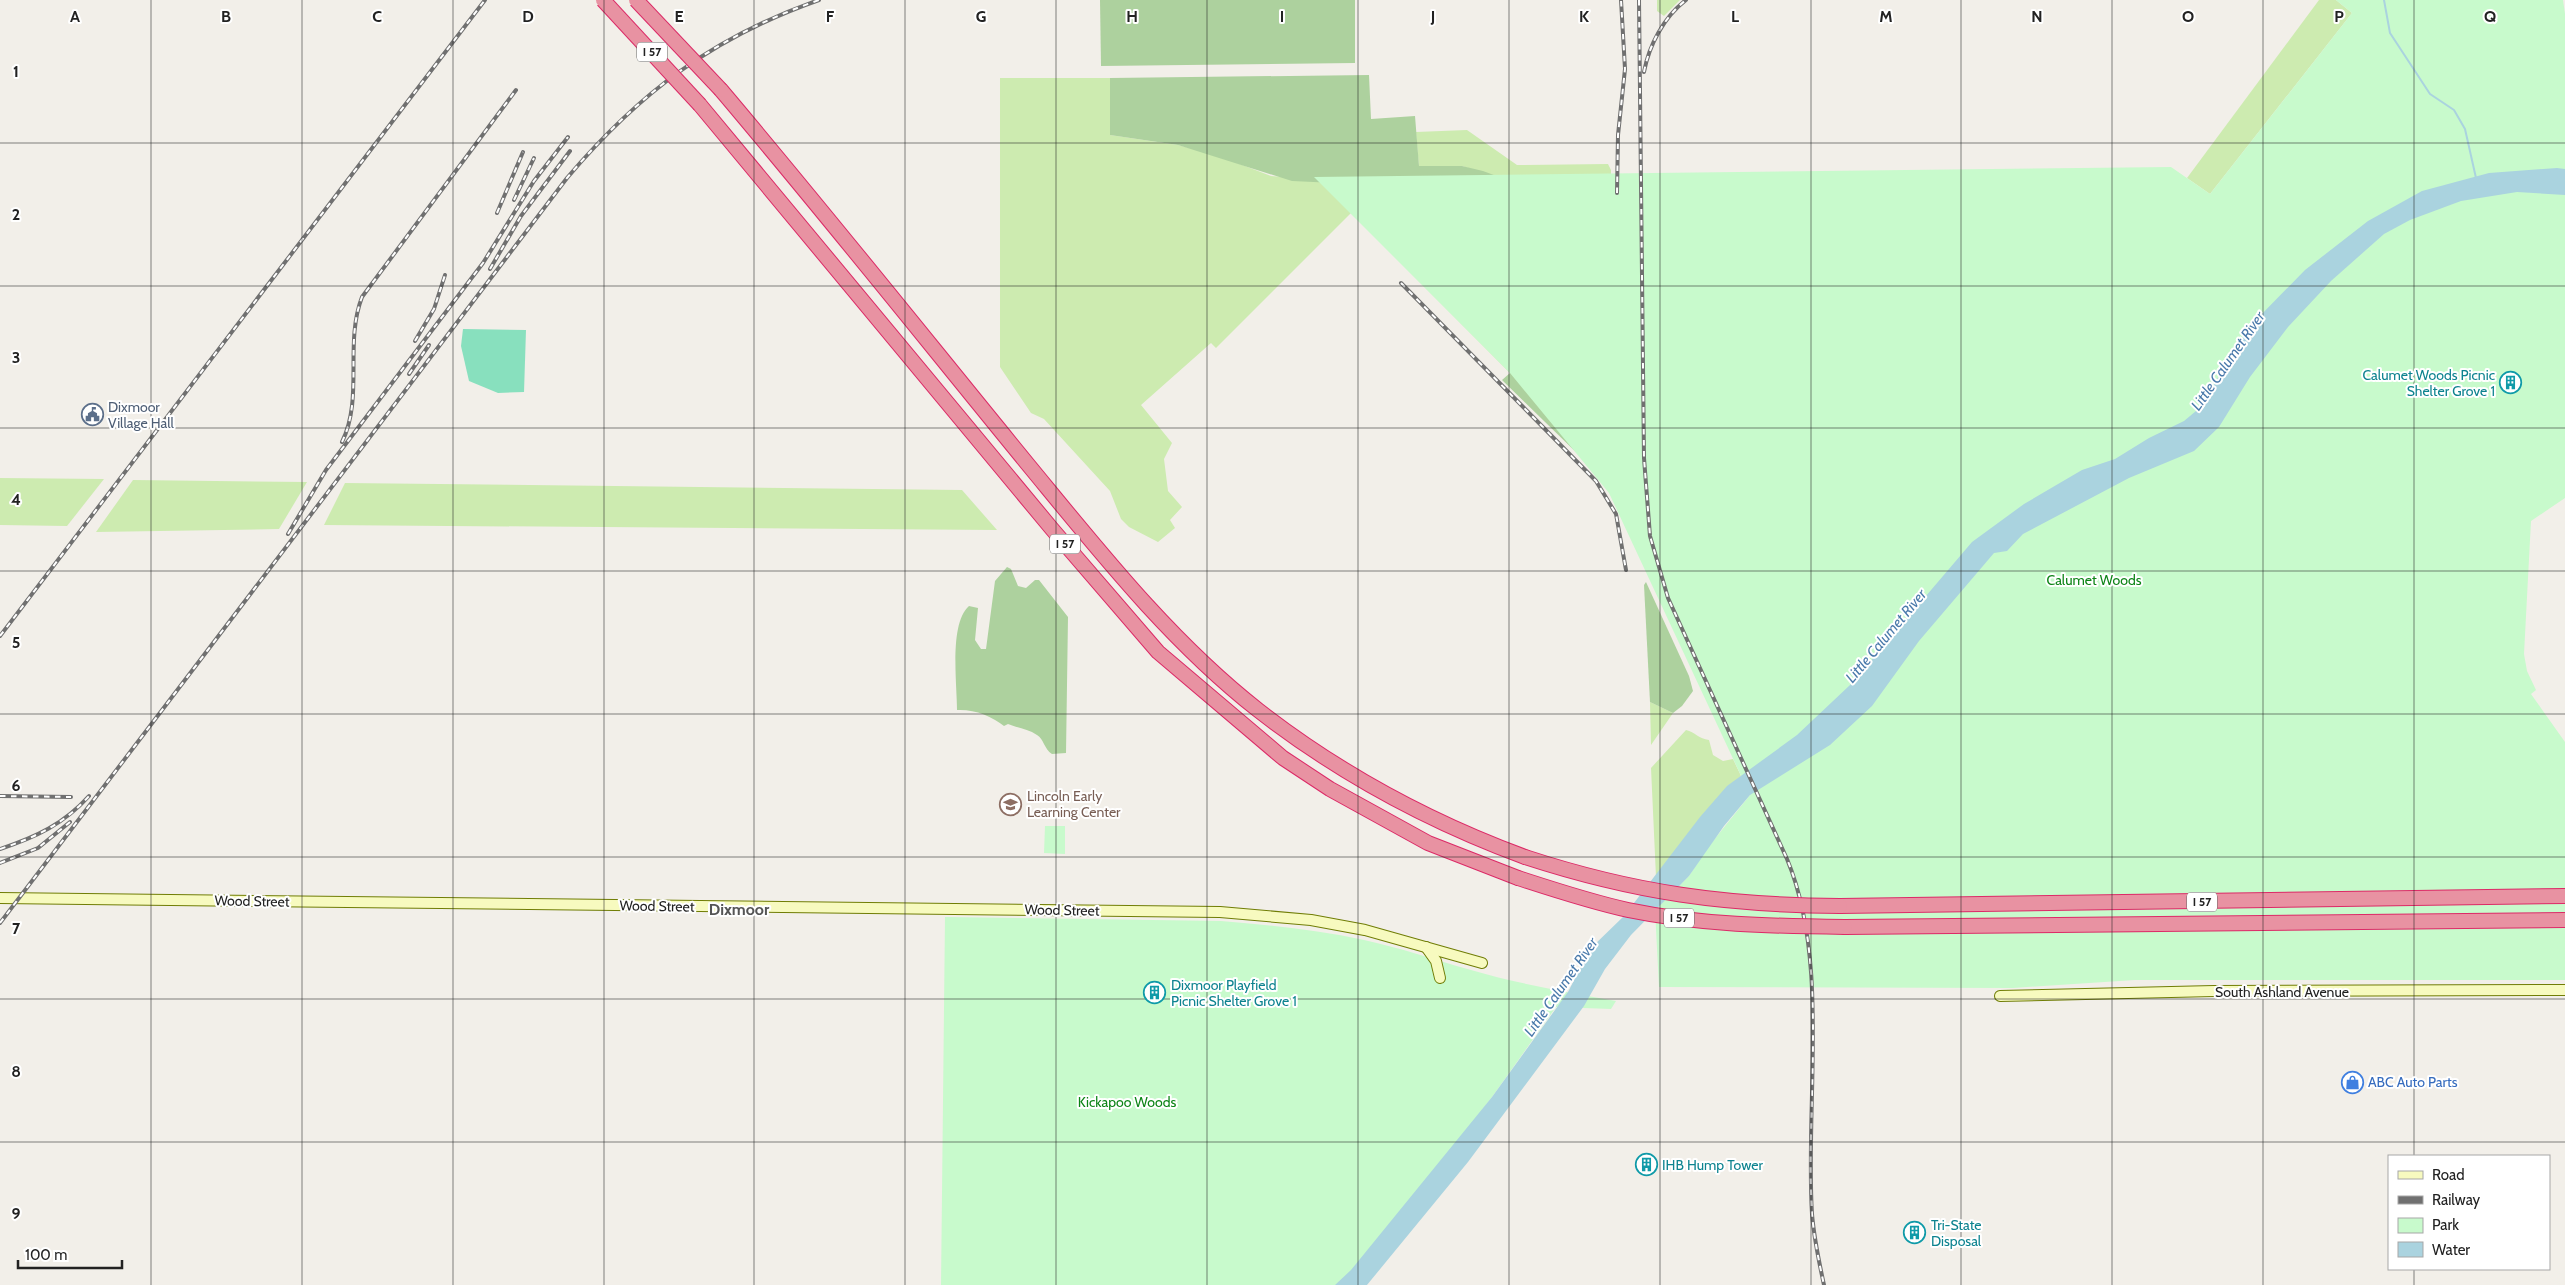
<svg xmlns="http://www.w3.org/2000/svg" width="2565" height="1285" viewBox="0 0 2565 1285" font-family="Cabin,sans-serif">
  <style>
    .grass { fill: #cdebb0 }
    .forest { fill: #add19e }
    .park { fill: #c8facc }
    .pitch { fill: #88e0be }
    .water { fill: #aad3df }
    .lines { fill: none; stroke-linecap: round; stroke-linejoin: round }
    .stream { stroke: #aad3df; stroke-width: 2 }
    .secondary-casing { stroke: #707d05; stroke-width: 12 }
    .highway-casing { stroke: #dc2a67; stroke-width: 16 }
    .secondary { stroke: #f7fabf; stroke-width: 10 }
    .highway { stroke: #e892a2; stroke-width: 14 }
    .rail-casing { stroke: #707070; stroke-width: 4 }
    .rail { stroke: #fff; stroke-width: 2; stroke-dasharray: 5.5; stroke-linecap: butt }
    .highway-bridge-casing { stroke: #dc2a67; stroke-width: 16; stroke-linecap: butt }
    .highway-bridge { stroke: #e892a2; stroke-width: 14 }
    .grid { fill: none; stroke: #222; stroke-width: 1; stroke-opacity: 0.55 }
    .labels { text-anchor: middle; stroke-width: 4; stroke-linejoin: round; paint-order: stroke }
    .shield { fill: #fff; stroke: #646464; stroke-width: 1 }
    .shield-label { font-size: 12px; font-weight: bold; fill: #222 }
    .culture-label { font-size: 14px; fill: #0d838f; stroke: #fff; text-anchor: start }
    .service-label { font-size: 14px; fill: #4e5e75; stroke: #fff; text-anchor: start }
    .park-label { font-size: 14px; fill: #0c8416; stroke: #fff }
    .education-label { font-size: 14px; fill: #785e54; stroke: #fff; text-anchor: start }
    .street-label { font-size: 14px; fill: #222; stroke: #fff }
    .shop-label { font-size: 14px; fill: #366cbe; stroke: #fff; text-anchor: start }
    .water-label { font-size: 15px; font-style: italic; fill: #4a7aab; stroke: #fff }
    .quarter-label { font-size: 16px; font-weight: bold; fill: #555; stroke: #fff }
    .grid-label { font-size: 16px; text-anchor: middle; font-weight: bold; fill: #222; stroke: #fff; stroke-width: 4; stroke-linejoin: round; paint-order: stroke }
  </style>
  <rect width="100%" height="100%" fill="#f2efe9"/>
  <g class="grass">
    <path d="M1657,0H1680L1664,16L1657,11Z"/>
    <path d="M2319,0H2336L2352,13L2210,194L2187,178Z"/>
    <path d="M1000,78H1110V135L1178,145L1219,156L1271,176L1399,186L1510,373L1351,213L1216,348L1211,343L1141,405L1172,443L1164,459L1168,491L1182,507L1170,520L1175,528L1158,542L1129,527L1121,519L1110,491L1044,419L1031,413L1000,367Z"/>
    <path d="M1467,130L1517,165L1608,164L1611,170V191L1518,184L1462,166L1419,167L1416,132Z"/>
    <path d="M0,478L104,479L67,526L0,525Z"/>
    <path d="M133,480L307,482L279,529L96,532Z"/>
    <path d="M345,483L962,490L997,530L324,525Z"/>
    <path d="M1650,702L1673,713L1651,745Z"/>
    <path d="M1686,730C1695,732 1699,739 1709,740L1713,755L1723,761L1733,759L1741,776L1730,786L1656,877L1651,768Z"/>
  </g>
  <g class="forest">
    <path d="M1100,0H1355V63L1101,66Z"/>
    <path d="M1369,75L1371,119L1415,116L1419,166H1462L1483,171L1518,184L1585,461L1502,380L1510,373L1399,186L1292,181L1178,145L1110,135V78Z"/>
    <path d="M1007,567L1011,569L1018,586L1026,588L1035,580H1039L1068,617L1066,753L1052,754C1044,749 1044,739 1037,735C1028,729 1017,728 1008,724L1004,726C992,716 974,709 957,710C957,684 949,623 969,606L978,608L975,640L981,649H986L995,581Z"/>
    <path d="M1646,582L1689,676L1693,691L1682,706L1673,713L1650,702L1644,585Z"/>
  </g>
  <g class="park">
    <path d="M2336,0H2563L2565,14V498L2531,521L2524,654L2527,671L2536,690L2531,694L2565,742V980H2135L2013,988L1659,987L1655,910L1689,876L1705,851L1750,795L1609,493L1510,373L1314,177L2171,167L2210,194L2352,13Z"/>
    <path d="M1045,826H1065V854L1044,853Z"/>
    <path d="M945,917L1221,921C1269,925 1317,930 1364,940C1401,948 1435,960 1471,970C1518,984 1568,992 1616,1001L1611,1009L1556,1007L1492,1097L1351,1285H941Z"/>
  </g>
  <path class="pitch" d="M463,329L526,330L524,392L498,393L469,381L461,346Z"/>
  <path class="water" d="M2557,168L2565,169V195L2517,192L2461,201L2410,220L2384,234L2331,281L2288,327L2250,377L2219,427L2194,451L2129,478L2023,534L2007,551L1994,553L1919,641L1872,706L1830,745L1750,795L1724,826L1689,876L1631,935L1605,969L1584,1006L1468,1162L1367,1285H1335L1351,1270L1492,1097L1568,992L1590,949L1624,916L1700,817L1727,786L1797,735L1850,685L1972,542L2024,504L2082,470L2115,459L2149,438L2184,421L2202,406L2234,349L2256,320L2305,270L2368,221L2422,191L2489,173Z"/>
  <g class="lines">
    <path class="stream" d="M2384,0L2390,33L2430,94L2454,110L2465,129L2476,178"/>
    <defs>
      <g id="secondary">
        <path d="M0,898L1220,912L1311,920L1365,930L1482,963"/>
        <path d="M1426,947L1436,961L1440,978"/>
        <path d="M2000,996L2214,991L2565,990"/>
      </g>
      <g id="highway">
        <path d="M721,90C826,214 927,341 1030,467C1100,552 1171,642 1258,710C1339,773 1430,822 1525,857"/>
        <path d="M700,105L1052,529L1158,652L1283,758L1330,789L1428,843L1518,878"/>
        <path d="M1840,906L2565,896"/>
        <path d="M1845,927L2565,920"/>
      </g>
    </defs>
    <use href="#secondary" class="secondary-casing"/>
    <use href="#highway" class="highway-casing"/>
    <use href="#secondary" class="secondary"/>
    <use href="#highway" class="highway"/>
    <defs>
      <g id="rail">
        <path d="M1639,0L1644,458L1650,536L1668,598L1787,859C1830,962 1805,1103 1812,1214C1814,1238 1819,1262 1824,1285"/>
        <path d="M1644,72C1649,45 1664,17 1686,0"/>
        <path d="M1617,193L1618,135L1625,69L1621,0"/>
        <path d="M514,200L534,158"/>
        <path d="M497,213L523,152"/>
        <path d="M490,269L521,216L570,151"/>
        <path d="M1401,283L1596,481L1616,514L1626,570"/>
        <path d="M415,341L434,309L445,275"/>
        <path d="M409,374L429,345"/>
        <path d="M342,442C364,397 344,344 362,297L516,90"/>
        <path d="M288,534L326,470L483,263L534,181L568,137"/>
        <path d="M0,636L485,0"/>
        <path d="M0,796L71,797"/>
        <path d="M0,849C36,837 64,824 89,796"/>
        <path d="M0,863L38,848L70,822"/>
        <path d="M0,923L567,178C639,93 713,37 819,0"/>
      </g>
    </defs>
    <use href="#rail" class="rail-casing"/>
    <use href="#rail" class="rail"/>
    <defs>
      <g id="highway-bridge">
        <path d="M603,0L700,105"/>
        <path d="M636,0L721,90"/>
        <path d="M1525,857C1635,893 1725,905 1840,906"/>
        <path d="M1518,878C1555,890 1591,902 1628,910C1700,925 1772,926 1845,927"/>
      </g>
    </defs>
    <use href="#highway-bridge" class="highway-bridge-casing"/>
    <use href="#highway-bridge" class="highway-bridge"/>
  </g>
  <path class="grid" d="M151,0V1285M302,0V1285M453,0V1285M604,0V1285M754,0V1285M905,0V1285M1056,0V1285M1207,0V1285M1358,0V1285M1509,0V1285M1660,0V1285M1811,0V1285M1961,0V1285M2112,0V1285M2263,0V1285M2414,0V1156M0,143H2565M0,286H2565M0,428H2565M0,571H2565M0,714H2565M0,857H2565M0,999H2565M0,1142H2565M2414,1269V1285"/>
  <defs>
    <symbol id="building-ring" viewBox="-11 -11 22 22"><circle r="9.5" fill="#fff" stroke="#0f9aa8" stroke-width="1.5"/><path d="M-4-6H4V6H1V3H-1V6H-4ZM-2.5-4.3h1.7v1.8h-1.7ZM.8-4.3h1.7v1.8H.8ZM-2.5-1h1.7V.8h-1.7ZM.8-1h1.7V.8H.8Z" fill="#0f9aa8"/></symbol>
    <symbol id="civic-ring" viewBox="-11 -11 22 22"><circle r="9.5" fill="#fff" stroke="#5c6f8a" stroke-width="1.5"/><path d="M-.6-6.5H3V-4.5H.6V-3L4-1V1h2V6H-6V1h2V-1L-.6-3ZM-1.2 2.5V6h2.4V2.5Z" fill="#5c6f8a"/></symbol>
    <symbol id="school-ring" viewBox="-11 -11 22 22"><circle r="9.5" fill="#fff" stroke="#8d6e63" stroke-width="1.5"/><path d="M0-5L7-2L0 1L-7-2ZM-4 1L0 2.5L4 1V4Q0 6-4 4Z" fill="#8d6e63"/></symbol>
    <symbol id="shop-ring" viewBox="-11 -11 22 22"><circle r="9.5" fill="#fff" stroke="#3f7fe0" stroke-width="1.5"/><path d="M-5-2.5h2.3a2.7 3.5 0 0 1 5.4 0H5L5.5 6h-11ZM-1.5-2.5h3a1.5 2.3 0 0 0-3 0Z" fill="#3f7fe0"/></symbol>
  </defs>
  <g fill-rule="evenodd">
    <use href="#building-ring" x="2498" y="370" width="25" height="25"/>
    <use href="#civic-ring" x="80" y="402" width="25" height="25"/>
    <use href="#school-ring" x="998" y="792" width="25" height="25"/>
    <use href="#building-ring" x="1142" y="980" width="25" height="25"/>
    <use href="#shop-ring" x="2340" y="1070" width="25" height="25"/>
    <use href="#building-ring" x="1634" y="1152" width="25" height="25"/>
    <use href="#building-ring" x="1902" y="1220" width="25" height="25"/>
  </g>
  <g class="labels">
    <g class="shield">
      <rect x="637" y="42.5" width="30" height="19" rx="4"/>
      <rect x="1050" y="534.5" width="30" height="19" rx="4"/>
      <rect x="2187" y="892.5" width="30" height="19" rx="4"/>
      <rect x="1664" y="908.5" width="30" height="19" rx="4"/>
    </g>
    <g class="shield-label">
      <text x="652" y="56">I 57</text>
      <text x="1065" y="548">I 57</text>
      <text x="2202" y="906">I 57</text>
      <text x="1679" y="922">I 57</text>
    </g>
    <g class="culture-label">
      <text x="2495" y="380" text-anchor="end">Calumet Woods Picnic<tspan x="2495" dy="16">Shelter Grove 1</tspan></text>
      <text x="1171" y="990">Dixmoor Playfield<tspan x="1171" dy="16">Picnic Shelter Grove 1</tspan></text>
      <text x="1662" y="1170">IHB Hump Tower</text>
      <text x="1931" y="1230">Tri-State<tspan x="1931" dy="16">Disposal</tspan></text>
    </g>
    <g class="service-label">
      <text x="108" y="412">Dixmoor<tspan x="108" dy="16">Village Hall</tspan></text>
    </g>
    <g class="park-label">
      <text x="2094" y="585">Calumet Woods</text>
      <text x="1127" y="1107">Kickapoo Woods</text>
    </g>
    <g class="education-label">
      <text x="1027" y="801">Lincoln Early<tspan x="1027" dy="16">Learning Center</tspan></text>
    </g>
    <g class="street-label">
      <text transform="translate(252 901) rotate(1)" y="5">Wood Street</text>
      <text transform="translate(657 906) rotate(1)" y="5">Wood Street</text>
      <text transform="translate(1062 910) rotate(1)" y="5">Wood Street</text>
      <text x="2282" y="997">South Ashland Avenue</text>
    </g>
    <g class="shop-label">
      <text x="2368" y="1087">ABC Auto Parts</text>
    </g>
    <g class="water-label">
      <text transform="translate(2228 361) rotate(-55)" y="5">Little Calumet River</text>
      <text transform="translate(1886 636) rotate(-50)" y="5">Little Calumet River</text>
      <text transform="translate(1561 987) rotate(-55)" y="5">Little Calumet River</text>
    </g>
    <g class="quarter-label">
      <text x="739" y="915">Dixmoor</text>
    </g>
  </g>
  <g class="grid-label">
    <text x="75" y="22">A</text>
    <text x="226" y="22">B</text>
    <text x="377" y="22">C</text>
    <text x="528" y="22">D</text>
    <text x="679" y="22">E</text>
    <text x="830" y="22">F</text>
    <text x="981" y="22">G</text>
    <text x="1132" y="22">H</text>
    <text x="1282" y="22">I</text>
    <text x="1433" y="22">J</text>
    <text x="1584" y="22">K</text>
    <text x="1735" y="22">L</text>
    <text x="1886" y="22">M</text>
    <text x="2037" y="22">N</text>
    <text x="2188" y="22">O</text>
    <text x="2339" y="22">P</text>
    <text x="2490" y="22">Q</text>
    <text x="16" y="77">1</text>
    <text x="16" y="220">2</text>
    <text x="16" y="363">3</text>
    <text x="16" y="505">4</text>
    <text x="16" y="648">5</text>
    <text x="16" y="791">6</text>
    <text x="16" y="934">7</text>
    <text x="16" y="1077">8</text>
    <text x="16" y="1219">9</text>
  </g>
  <rect x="2388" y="1155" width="162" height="115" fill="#ffffff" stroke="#a7a7a7"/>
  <rect x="2398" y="1171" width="25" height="8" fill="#f7fabf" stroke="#a7a7a7"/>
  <text x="2432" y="1180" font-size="15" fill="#222222">Road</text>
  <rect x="2398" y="1196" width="25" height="8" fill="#707070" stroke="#a7a7a7"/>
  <text x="2432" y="1205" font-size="15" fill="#222222">Railway</text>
  <rect x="2398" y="1218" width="25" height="15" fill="#c8facc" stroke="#a7a7a7"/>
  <text x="2432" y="1230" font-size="15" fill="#222222">Park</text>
  <rect x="2398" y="1242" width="25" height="15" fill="#aad3df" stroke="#a7a7a7"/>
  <text x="2432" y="1255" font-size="15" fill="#222222">Water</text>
  <path d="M18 1260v8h104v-8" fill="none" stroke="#222222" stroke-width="2.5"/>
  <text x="25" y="1260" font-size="15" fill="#222222" stroke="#ffffff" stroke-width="4" paint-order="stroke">100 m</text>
</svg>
